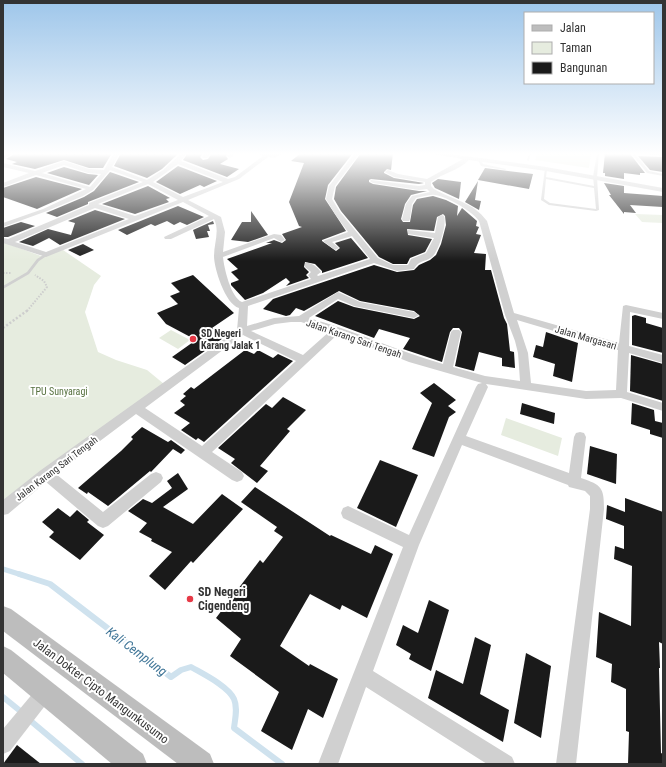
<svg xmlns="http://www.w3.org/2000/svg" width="666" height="767" viewBox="0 0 666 767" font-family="'Roboto Condensed',sans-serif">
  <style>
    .green { fill: #e6ecdf }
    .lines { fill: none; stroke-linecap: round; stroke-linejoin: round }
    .stream-far1 { stroke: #cfe2ee; stroke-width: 5 }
    .stream { stroke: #cfe2ee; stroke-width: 6 }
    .building { fill: #1a1a1a }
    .path-far1 { stroke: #cdcdcd; stroke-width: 2; stroke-dasharray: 1.5 1.5; stroke-linecap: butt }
    .path { stroke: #cdcdcd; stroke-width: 2.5; stroke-dasharray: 2 2; stroke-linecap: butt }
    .service { fill: #d0d0d0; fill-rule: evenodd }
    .minor { fill: #d0d0d0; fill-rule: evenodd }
    .secondary { fill: #bdbdbd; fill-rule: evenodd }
    .poi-dot { fill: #e63946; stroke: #fff; stroke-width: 1.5 }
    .labels { text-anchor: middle; stroke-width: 4; stroke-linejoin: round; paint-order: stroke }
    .poi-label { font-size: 10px; font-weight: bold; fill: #333; stroke: #fff; text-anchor: start }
    .street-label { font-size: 10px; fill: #333; stroke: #fff }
    .park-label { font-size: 10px; fill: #56703f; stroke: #fff }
    .near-poi-label { font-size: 12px; font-weight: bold; fill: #333; stroke: #fff; text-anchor: start }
    .near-street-label { font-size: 12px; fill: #333; stroke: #fff }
    .near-water-label { font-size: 13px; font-style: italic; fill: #3f7597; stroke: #fff }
  </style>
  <rect width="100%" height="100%" fill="#fff"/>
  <g class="green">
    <path d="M538,153H591L589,168L535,160Z"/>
    <path d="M635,214L663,215V223L642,222Z"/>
    <path d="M3,242L41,256L63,250L101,276L94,285L85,312L98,352L116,360L147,370L164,384L3,501Z"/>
    <path d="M171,330L190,340L178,349L159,338Z"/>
    <path d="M506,418L562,438L558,456L501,435Z"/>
  </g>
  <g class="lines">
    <path class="stream-far1" d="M3,569L22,575"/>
    <g class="stream">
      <path d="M19,574L50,584L171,677L181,670L191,667C203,674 228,686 234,699C238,708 235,719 234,728L282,764"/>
      <path d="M3,697L19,710"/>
      <path d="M32,722L82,764"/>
    </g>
  </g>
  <g class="building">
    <path d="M16,153H112L103,168H89L64,160L35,169L12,164L17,162L6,159Z"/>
    <path d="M121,153H179L162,169L147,178L114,166Z"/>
    <path d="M188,153H203L200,157L203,160L208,159L212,153H227L226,156L228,159L220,164L239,169L227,177L183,160Z"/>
    <path d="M301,153H353L328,185L325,199L346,231L322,240V241L336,251L340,248L335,243L351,238L368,258L322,273V271L315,264L305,262L304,267L309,272L306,275L309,278L286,286L290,282L286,278L263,293L245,300L231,285V283L239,280L231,272L238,269L227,259L272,243H266L274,240L282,243L286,240L282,234L302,227L299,226L289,202L304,163L291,161Z"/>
    <path d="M361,153H393L391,170L387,169L384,172V173L394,178L424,183L419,184L371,179L369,180V182L373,184L419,191H427L411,195L405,204L401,219L403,222H410L413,205L417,199L433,196L446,200L458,206L457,216L462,208L477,221L476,226L479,227L476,234L481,235L474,253L486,254L485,270H491L504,318L507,324L510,351L514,352L515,368L502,366V358L479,352L474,371L455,366L462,332L459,328H453L450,332L442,362L403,349L410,338L379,329L374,338L315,316L338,301L354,307L414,319L420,316L414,311L360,301L339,291L304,311L296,308L290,315L286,316L263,309L273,299L374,265L397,272L414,270L419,265L430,260L436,255L441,244L446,225L445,216L443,214L437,217L434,231L407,229L408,235L432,239L425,252L410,258L407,264H393L379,257L341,211L334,199L336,187Z"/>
    <path d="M605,153H627L631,155L645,173H640V175L624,173V179L605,176V173H603Z"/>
    <path d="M638,156L663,157V172L650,170Z"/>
    <path d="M178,166L217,181L204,187L200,185L180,194L156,182Z"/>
    <path d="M64,167L88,174L98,175L89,185L47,173Z"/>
    <path d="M485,168L533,174L529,189L478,180Z"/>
    <path d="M110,172L139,182L88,202V204L57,217L46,213L84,197L94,191Z"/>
    <path d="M36,177L82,189L37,209L3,197V188Z"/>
    <path d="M438,179L461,182L459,199L435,188L432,183Z"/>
    <path d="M478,181L475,200L481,201L479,210L465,202Z"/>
    <path d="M604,183L624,186V193L663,196V207L630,205L636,213L624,212V214L609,195H611Z"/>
    <path d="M148,186L170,198L166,199L169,202L135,214L102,204Z"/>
    <path d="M178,206L204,217L187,225L180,222L174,225L167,221L155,226L151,224L127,235L118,230Z"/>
    <path d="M95,210L125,219L60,245L49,238L33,246L19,242L48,229L71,235L75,223L68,221Z"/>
    <path d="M251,211L268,235L248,242L231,240L242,222H251Z"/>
    <path d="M213,221L214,224L208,225L210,231H207L209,237L196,239L193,230Z"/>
    <path d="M21,222L35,226L8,237H3V228Z"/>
    <path d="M83,244L94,250L80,256L68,250Z"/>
    <path d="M193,275L234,313L212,328L226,336L185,365L172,357L196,340L166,324L157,313L178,304L170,296L180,292L171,283Z"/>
    <path d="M635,315L646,318V323L663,328V353L632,345V316Z"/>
    <path d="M546,332L578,343L572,382L553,376L555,364L533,357L536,345L543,347Z"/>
    <path d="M245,350L254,354L258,350L273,358L278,354L293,361L204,442L198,438L196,440L181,430L190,423L174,413L185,405L180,401L186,396L183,394L191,387L194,389Z"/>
    <path d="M631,355L663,364V401L630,391Z"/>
    <path d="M434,383L456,400L448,406L456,412L449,417L434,457L412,449L432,403L420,393Z"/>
    <path d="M283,397L306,410L287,429L290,431L260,466L268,471L257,483L231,463L235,459L218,448L266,404L272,408Z"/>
    <path d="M522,403L555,413L554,424L520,414Z"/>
    <path d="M632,403L654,410L655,421L663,423V438L650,434V430L631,424Z"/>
    <path d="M142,427L168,442L171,440L185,450L181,454L173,449L151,472L150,471L108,506L88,492L87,494L78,488L121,451L133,439L131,437Z"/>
    <path d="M590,446L617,454L616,484L587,474Z"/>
    <path d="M380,460L418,475L396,527L357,508Z"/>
    <path d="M178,473L188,489L163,507L193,524L222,494L243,509L193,563L191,561L165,590L149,576L172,552L151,541L152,539L139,532L147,523L128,511L143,499L152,503L172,488L167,481Z"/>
    <path d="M255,487L330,536L331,535L371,554L375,545L393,554L367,618L342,605L340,610L310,594L280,646L309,666L310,664L338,679L323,718L308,709L292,750L261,731L279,692L230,656L241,639L216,618L260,560L263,563L283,537L274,531L277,527L241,502Z"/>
    <path d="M625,498L663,512V644L659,642L660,668H659L661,753L663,754V764H628L629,732L626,731V689L611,682L612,664L596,657L599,612L631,626L632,566L614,559L615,546L624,549V526L606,519L607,505L625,512Z"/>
    <path d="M58,508L70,517L77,510L89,520L87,522L104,535L80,560L49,537L54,532L42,522Z"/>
    <path d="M429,600L449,610L431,671L409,659L411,654L396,645L403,625L418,633Z"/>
    <path d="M475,637L491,645L480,694L509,710L503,742L428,698L436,670L463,684Z"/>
    <path d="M526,653L551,666L541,738L514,723Z"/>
    <path d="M17,745L41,764H3Z"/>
  </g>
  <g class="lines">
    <g class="path-far1">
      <path d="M3,273H12"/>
      <path d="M27,311L47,287L44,281L35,275"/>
    </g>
    <path class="path" d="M3,328L28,310"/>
    <g class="service">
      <path d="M529,153H531L529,160L528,161L527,160Z"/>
      <path d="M597,153H599L597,177L599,210L596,211L549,205L541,200L545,168L547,169L546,177L594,186L593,177ZM546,179L594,188L596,209L550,203L544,199Z"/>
      <path d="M631,153H634L649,171L663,174V176L647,173Z"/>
      <path d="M653,153L663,154V156L636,153Z"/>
      <path d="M477,158H479L483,164L506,169L505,170L481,166Z"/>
      <path d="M45,254L48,255L39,261L29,274L3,289V286L27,272L37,259Z"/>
    </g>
    <g class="minor">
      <path d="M7,153H15L3,159V155Z"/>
      <path d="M114,153H120L112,167L147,180L163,170L182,153H187L181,161L228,179L235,177L263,156L255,153H285L274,158L268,157L239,179L188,200L221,217L225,232L223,252L274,234L281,235L285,240L281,242L274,238L223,257C224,268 231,298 242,302L311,279L308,275L311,272L305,267V263C311,262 317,267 321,272L317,275L318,276L370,259L352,236L332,242L339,248L335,250L323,241L348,232L335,214L326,199L329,186L355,153H360L335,186L332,199L340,212L378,258L393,265H408L411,259L426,253L434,238L408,234V230L435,233L438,217L442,215L444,216C447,224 439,251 432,257C424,263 420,259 414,269L397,271L374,263L248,306L247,326L274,318L299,316L338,292L360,302L414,312L419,315L414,318L354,306L338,299L309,318C354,330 397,351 443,364L451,332L453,330H459L461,332L453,367L485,376L520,381L518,353L515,341L505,315L479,221C472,211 448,197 435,195C430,194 422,197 416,198L412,204L410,219L409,221H403L402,219L406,204L412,196L430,192L427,189L419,190L373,183L370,181L371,180L419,186L425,185V182L394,177L385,172L388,170L398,174L427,179L463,159L426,153H443L546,167L663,188V192L546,171L469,160C458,171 443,173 431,182V186L434,189C453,200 473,202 487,221L514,313L619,343L623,306L626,305L663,313V319L630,312L629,346L663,355V363L629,353L627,392L663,403V411L621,398L586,399L486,384L488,387L466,436L569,473L574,437L576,433L580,432L584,433L586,437L581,478C602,485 604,488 604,509L576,764H556L590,509V496L585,491L569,487L568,485L462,445L419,545L373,671L512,757L515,764H487L366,687L338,764H318L403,547L343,518L341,513L343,508L348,506L409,535L476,387L478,384L482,383L409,362L338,334L212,452L242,472L244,476L242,480L237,482L232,480L136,414L56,474L103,512L151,474L156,472L161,474L163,478L161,482L108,526L103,528L98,526L46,482L8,514L3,515V500L41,470L237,330L239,308C225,304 214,268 214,256C214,243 220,231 214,219L171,239H165L164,237L209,216L183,202L46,257L3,243V238L8,239L89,205V203L143,182L110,170L93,190L83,196L47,211L3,227V223L43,209L86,189L36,175L3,187V183L29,173L3,167V163L35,171L64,161L89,169L104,170ZM178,164L223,182L183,197L153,182ZM64,165L88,173L101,174L90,187L42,173ZM148,184L178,200L135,216L98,204ZM95,208L129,219L46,252L15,242ZM517,320L618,350L616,390L586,391L531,383L528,353ZM291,322H301L330,331L303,355L251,331L275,324ZM243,335L296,361L202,446L145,408Z"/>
      <path d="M205,153H211L207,158H203L202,157Z"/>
      <path d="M230,153H236L230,158L227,156Z"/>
      <path d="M45,683L51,686L54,692L51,698L10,751L3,754V729L39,686Z"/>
    </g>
    <g class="secondary">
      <path d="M3,606L11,609L210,754L214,764H178L3,631Z"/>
      <path d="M3,646L11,650L143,754L147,764H112L3,673Z"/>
    </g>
  </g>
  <linearGradient id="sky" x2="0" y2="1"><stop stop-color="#9ec6ea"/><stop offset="0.59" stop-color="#fff"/><stop offset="1" stop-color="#fff" stop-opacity="0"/></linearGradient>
  <rect width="666" height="261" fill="url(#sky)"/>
  <g class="poi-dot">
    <circle cx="193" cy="339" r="4"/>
    <circle cx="190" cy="599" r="4"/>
  </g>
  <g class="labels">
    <g class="poi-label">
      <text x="201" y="337">SD Negeri<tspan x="201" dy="12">Karang Jalak 1</tspan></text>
    </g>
    <g class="street-label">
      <text transform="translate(586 337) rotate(16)" y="4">Jalan Margasari</text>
      <text transform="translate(354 338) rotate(19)" y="4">Jalan Karang Sari Tengah</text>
      <text transform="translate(56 468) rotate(-37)" y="4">Jalan Karang Sari Tengah</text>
    </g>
    <g class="park-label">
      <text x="59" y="395">TPU Sunyaragi</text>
    </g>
    <g class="near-poi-label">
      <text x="198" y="596">SD Negeri<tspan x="198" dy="14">Cigendeng</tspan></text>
    </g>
    <g class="near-street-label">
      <text transform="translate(101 691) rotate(37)" y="4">Jalan Dokter Cipto Mangunkusumo</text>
    </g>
    <g class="near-water-label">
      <text transform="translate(137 651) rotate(37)" y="5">Kali Cemplung</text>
    </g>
  </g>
  <rect width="666" height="767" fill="none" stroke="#333333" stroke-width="8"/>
  <rect x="524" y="12" width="130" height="72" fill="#ffffff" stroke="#adadad"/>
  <rect x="532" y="25" width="20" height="6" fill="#bdbdbd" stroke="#adadad"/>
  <text x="560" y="32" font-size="12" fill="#333333">Jalan</text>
  <rect x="532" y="42" width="20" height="12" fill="#e6ecdf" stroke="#adadad"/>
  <text x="560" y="52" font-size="12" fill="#333333">Taman</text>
  <rect x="532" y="62" width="20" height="12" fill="#1a1a1a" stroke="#adadad"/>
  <text x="560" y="72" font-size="12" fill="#333333">Bangunan</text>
</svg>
